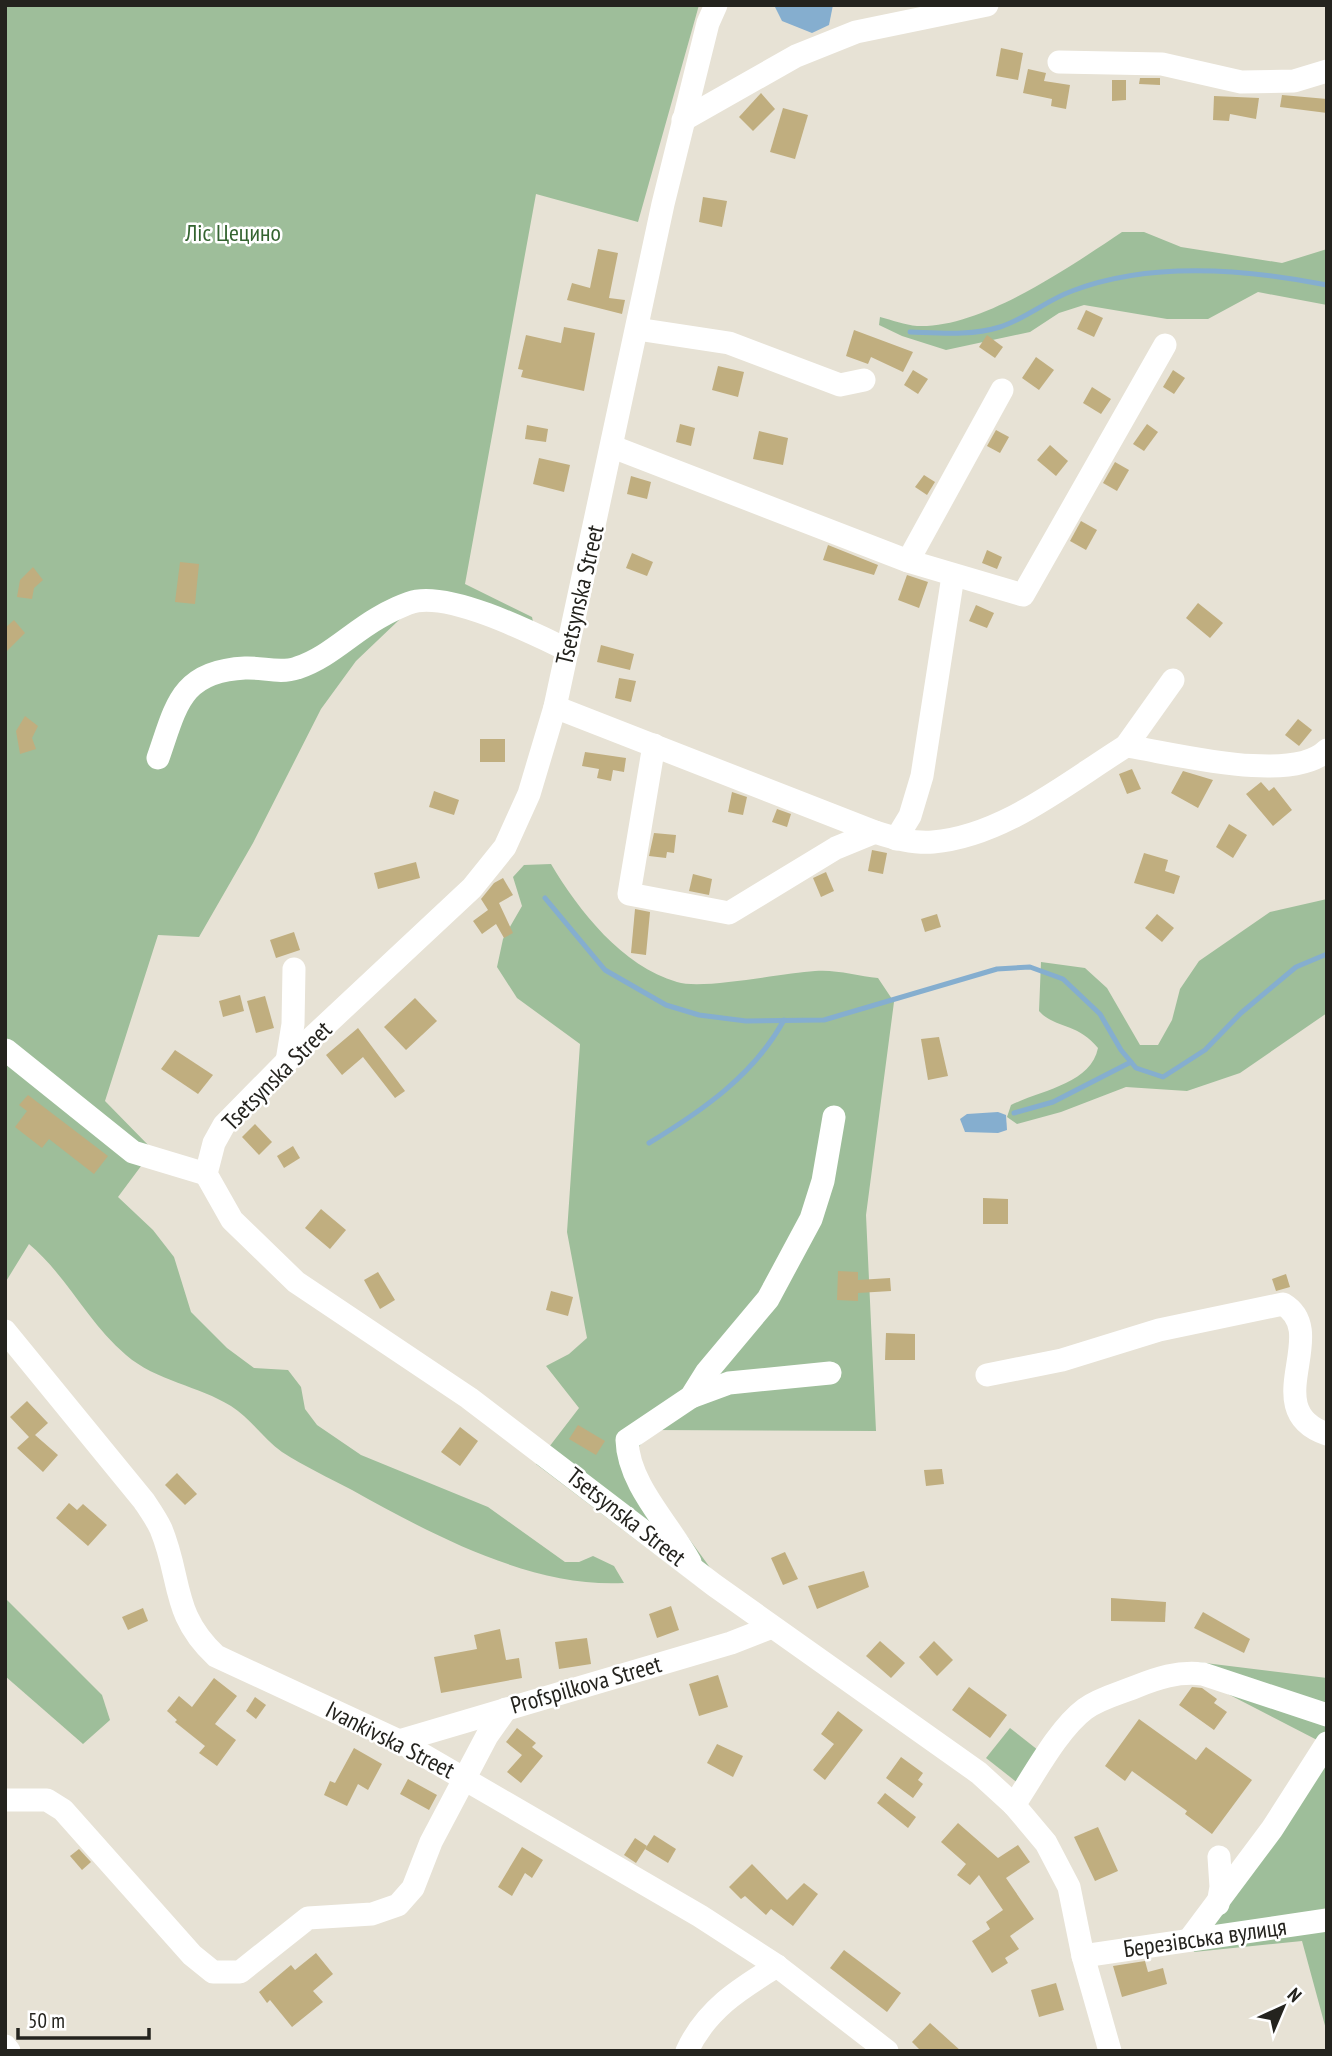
<svg xmlns="http://www.w3.org/2000/svg" width="1332" height="2056" viewBox="0 0 1332 2056" font-family="'PT Sans Narrow',sans-serif">
  <style>
    .green { fill: #9ebe9a }
    .water { fill: #85aecf }
    .lines { fill: none; stroke-linecap: round; stroke-linejoin: round }
    .stream { stroke: #85aecf; stroke-width: 5 }
    .building { fill: #c0ae7f }
    .minor { stroke: #fff; stroke-width: 23 }
    .labels { text-anchor: middle; stroke-width: 5; stroke-linejoin: round; paint-order: stroke }
    .park-label { font-size: 24px; fill: #346430; stroke: #fff }
    .street-label { font-size: 24px; fill: #24231e; stroke: #fff }
  </style>
  <rect width="100%" height="100%" fill="#e7e2d5"/>
  <g class="green">
    <path d="M5,5H699L638,222L536,194L465,584L532,617L535,631L420,600L356,661L321,709L253,843L199,937L158,935L105,1101L153,1150L118,1197L153,1230L174,1257L191,1312L227,1348L254,1368L288,1370L301,1387L305,1409L317,1425L361,1455L488,1507L565,1562H579L593,1556L614,1566L624,1583C531,1588 431,1534 352,1490C329,1478 304,1466 282,1452C264,1439 250,1418 231,1406C199,1386 156,1381 126,1355C88,1323 67,1276 29,1244L5,1283Z"/>
    <path d="M1122,232H1144L1181,247L1282,263L1327,249V305L1258,292L1208,319H1167L1084,305L1059,313L1030,332L946,350L902,336L879,325L880,317C892,320 905,325 917,326C981,329 1071,266 1122,232Z"/>
    <path d="M551,864C579,911 622,966 677,982C703,990 782,973 815,971C835,969 858,976 878,978L894,1002L866,1215L876,1431L651,1430L636,1451C653,1494 684,1531 711,1569L697,1586L536,1464L579,1408L546,1366L569,1354L587,1338L567,1232L580,1044L517,998L497,967L503,939L522,906L513,877L524,865Z"/>
    <path d="M1327,899V1013L1240,1073L1187,1091L1126,1087L1061,1112L1017,1124L1007,1117L1011,1105C1041,1090 1091,1084 1098,1048C1077,1022 1055,1029 1039,1011L1041,962L1085,968L1107,988L1140,1045H1158L1172,1020L1180,989L1199,961L1270,912Z"/>
    <path d="M5,1598L102,1695L110,1720L83,1744L5,1676Z"/>
    <path d="M1197,1662L1327,1678V2033L1302,1941L1194,1952L1188,1929L1216,1899L1319,1741L1195,1677Z"/>
    <path d="M1010,1728L1043,1754L1019,1784L986,1758Z"/>
  </g>
  <g class="water">
    <path d="M774,5H833L829,25L812,33L782,21Z"/>
    <path d="M998,1112L1006,1115L1007,1130L998,1133L965,1132L960,1119L967,1114Z"/>
  </g>
  <g class="lines">
    <g class="stream">
      <path d="M910,332C940,333 971,336 1000,327C1025,319 1047,300 1072,291C1150,261 1246,269 1327,285"/>
      <path d="M545,898L605,970L666,1005L699,1015L746,1021L824,1020L997,969L1030,967L1063,979L1100,1014L1121,1050L1136,1068L1163,1077L1205,1050L1241,1013L1296,967L1327,954"/>
      <path d="M1014,1113L1053,1102L1131,1062"/>
      <path d="M649,1143C702,1111 754,1075 784,1020"/>
    </g>
  </g>
  <g class="building">
    <path d="M1001,48L1023,53L1018,80L996,76Z"/>
    <path d="M1028,69L1046,73L1044,81L1070,85L1066,109L1051,106L1052,99L1023,93Z"/>
    <path d="M1140,78H1160V85L1139,84Z"/>
    <path d="M1112,80H1126V100L1112,101Z"/>
    <path d="M761,93L775,109L753,131L739,117Z"/>
    <path d="M1282,95L1327,99V113L1280,107Z"/>
    <path d="M1214,96L1259,98L1256,119L1230,114L1229,121L1213,120Z"/>
    <path d="M783,108L808,115L795,159L770,152Z"/>
    <path d="M703,197L727,201L722,227L699,222Z"/>
    <path d="M598,249L618,253L609,298L625,300L622,314L567,300L572,283L590,288Z"/>
    <path d="M1086,310L1103,318L1094,337L1077,329Z"/>
    <path d="M564,327L595,333L584,391L521,377L523,370L518,369L526,335L561,343Z"/>
    <path d="M854,330L913,352L903,372L871,357L868,364L846,356Z"/>
    <path d="M987,335L1003,347L995,358L979,347Z"/>
    <path d="M1036,357L1054,370L1039,390L1022,378Z"/>
    <path d="M718,366L744,372L738,397L712,390Z"/>
    <path d="M913,370L928,379L918,394L904,385Z"/>
    <path d="M1173,370L1185,378L1174,394L1163,387Z"/>
    <path d="M1092,387L1111,399L1101,414L1083,403Z"/>
    <path d="M680,424L695,428L691,446L676,442Z"/>
    <path d="M1147,424L1158,432L1144,451L1133,444Z"/>
    <path d="M527,425L548,429L546,442L525,439Z"/>
    <path d="M996,430L1009,437L1000,453L987,446Z"/>
    <path d="M759,431L788,438L783,465L753,459Z"/>
    <path d="M1050,445L1068,461L1056,476L1037,460Z"/>
    <path d="M539,458L570,465L564,492L533,484Z"/>
    <path d="M1115,462L1129,470L1117,491L1103,483Z"/>
    <path d="M924,475L935,482L927,495L915,487Z"/>
    <path d="M631,476L651,482L647,499L627,494Z"/>
    <path d="M1081,521L1097,530L1086,550L1070,541Z"/>
    <path d="M828,545L878,565L874,575L823,560Z"/>
    <path d="M987,550L1002,557L997,569L982,563Z"/>
    <path d="M632,553L653,562L647,576L626,568Z"/>
    <path d="M180,562L199,564L195,604L175,602Z"/>
    <path d="M33,567L43,580L34,588L32,599L17,597L20,580Z"/>
    <path d="M907,575L928,582L919,608L898,600Z"/>
    <path d="M1198,603L1223,623L1210,638L1186,618Z"/>
    <path d="M976,605L994,613L987,628L969,621Z"/>
    <path d="M14,620L25,633L5,653V628Z"/>
    <path d="M601,645L634,654L630,670L597,662Z"/>
    <path d="M619,678L636,681L631,702L615,698Z"/>
    <path d="M25,716L38,726L32,738L36,749L20,754L16,731Z"/>
    <path d="M1298,719L1312,730L1299,746L1285,735Z"/>
    <rect x="480" y="739" width="25" height="23"/>
    <path d="M585,752L626,758L624,772L613,770L611,781L597,778L599,769L582,766Z"/>
    <path d="M1132,769L1141,789L1127,794L1119,774Z"/>
    <path d="M1183,771L1213,780L1198,808L1171,793Z"/>
    <path d="M1261,782L1269,791L1274,787L1292,810L1273,826L1246,794Z"/>
    <path d="M434,791L459,800L454,815L429,807Z"/>
    <path d="M732,792L747,797L743,815L728,812Z"/>
    <path d="M777,809L791,814L787,827L772,822Z"/>
    <path d="M1229,824L1247,835L1233,858L1216,847Z"/>
    <path d="M654,833L676,835L674,853L667,852L666,858L649,856Z"/>
    <path d="M872,850L887,853L883,874L868,871Z"/>
    <path d="M1144,853L1168,860L1165,871L1180,876L1174,894L1134,883Z"/>
    <path d="M416,862L420,878L378,889L374,873Z"/>
    <path d="M826,872L834,891L821,897L813,878Z"/>
    <path d="M693,874L712,879L709,895L689,891Z"/>
    <path d="M503,878L513,895L499,903L513,933L504,938L496,924L482,934L473,921L488,910L481,899L494,883Z"/>
    <path d="M635,909L650,912L646,955L631,953Z"/>
    <path d="M937,914L941,927L925,932L921,919Z"/>
    <path d="M1157,914L1174,928L1162,942L1145,928Z"/>
    <path d="M294,932L300,950L276,958L270,940Z"/>
    <path d="M240,995L244,1011L223,1017L219,1001Z"/>
    <path d="M265,996L274,1028L256,1033L247,1001Z"/>
    <path d="M415,998L437,1021L406,1050L384,1027Z"/>
    <path d="M358,1028L405,1091L395,1098L363,1057L342,1075L326,1055Z"/>
    <path d="M939,1037L948,1076L928,1080L921,1039Z"/>
    <path d="M175,1050L213,1075L198,1094L161,1069Z"/>
    <path d="M28,1095L108,1156L94,1174L49,1139L42,1148L15,1127L27,1111L19,1105Z"/>
    <path d="M255,1124L272,1142L259,1155L242,1137Z"/>
    <path d="M293,1146L300,1158L284,1168L277,1156Z"/>
    <path d="M983,1198L1008,1199V1224H983Z"/>
    <path d="M321,1209L346,1230L330,1249L305,1228Z"/>
    <path d="M838,1271L858,1272V1280L890,1278L891,1291L858,1293V1301L837,1300Z"/>
    <path d="M378,1272L395,1300L380,1309L364,1280Z"/>
    <path d="M1286,1274L1290,1287L1276,1291L1272,1279Z"/>
    <path d="M551,1291L573,1297L568,1316L546,1310Z"/>
    <path d="M886,1333L915,1334V1360H885Z"/>
    <path d="M27,1401L48,1423L35,1435L58,1455L43,1472L17,1448L29,1437L10,1417Z"/>
    <path d="M578,1425L605,1441L596,1455L569,1439Z"/>
    <path d="M460,1427L478,1441L460,1466L441,1452Z"/>
    <path d="M942,1469L944,1484L926,1486L924,1470Z"/>
    <path d="M177,1473L197,1494L185,1505L165,1485Z"/>
    <path d="M69,1503L77,1510L83,1504L107,1525L88,1546L56,1518Z"/>
    <path d="M785,1552L798,1579L783,1585L771,1558Z"/>
    <path d="M864,1571L869,1587L817,1609L808,1586Z"/>
    <path d="M1111,1598L1166,1602L1165,1622L1111,1621Z"/>
    <path d="M671,1606L679,1630L657,1638L649,1614Z"/>
    <path d="M143,1608L148,1621L128,1630L122,1617Z"/>
    <path d="M1203,1612L1250,1639L1244,1653L1194,1628Z"/>
    <path d="M500,1629L506,1660L519,1658L522,1678L441,1693L434,1657L477,1649L474,1635Z"/>
    <path d="M587,1638L591,1664L559,1669L555,1642Z"/>
    <path d="M880,1641L905,1663L891,1678L866,1656Z"/>
    <path d="M934,1641L953,1660L937,1676L919,1657Z"/>
    <path d="M718,1675L728,1707L699,1716L689,1684Z"/>
    <path d="M214,1678L237,1696L215,1724L236,1740L217,1766L199,1753L205,1746L175,1722L177,1720L167,1711L179,1696L192,1707Z"/>
    <path d="M969,1687L1007,1715L990,1738L952,1710Z"/>
    <path d="M1192,1687L1202,1688L1217,1699L1214,1703L1227,1712L1214,1730L1179,1705Z"/>
    <path d="M255,1697L266,1705L256,1719L246,1711Z"/>
    <path d="M838,1711L863,1730L825,1780L813,1770L834,1744L821,1734Z"/>
    <path d="M1139,1719L1196,1760L1206,1747L1252,1780L1212,1834L1185,1814L1187,1811L1132,1771L1125,1781L1105,1766Z"/>
    <path d="M517,1728L536,1743L532,1747L543,1756L521,1783L507,1772L522,1755L506,1742Z"/>
    <path d="M717,1744L743,1756L733,1777L707,1763Z"/>
    <path d="M354,1748L382,1764L368,1790L358,1784L347,1806L324,1795L330,1781L335,1783Z"/>
    <path d="M901,1757L923,1773L918,1780L923,1784L913,1798L886,1778Z"/>
    <path d="M408,1779L437,1795L429,1810L400,1794Z"/>
    <path d="M885,1793L916,1817L908,1828L877,1803Z"/>
    <path d="M958,1823L998,1858L1018,1845L1030,1862L1006,1878L1034,1919L1010,1936L1019,1949L1005,1958L1008,1963L992,1973L972,1941L990,1929L986,1922L1003,1910L979,1875L970,1885L957,1875L966,1864L941,1842Z"/>
    <path d="M1098,1827L1118,1871L1095,1881L1074,1837Z"/>
    <path d="M654,1835L676,1849L668,1863L645,1849Z"/>
    <path d="M635,1838L647,1846L636,1863L624,1855Z"/>
    <path d="M522,1847L543,1860L532,1878L525,1873L512,1896L498,1887Z"/>
    <path d="M79,1849L91,1862L82,1870L70,1856Z"/>
    <path d="M752,1864L787,1900L804,1883L818,1894L793,1926L771,1909L766,1915L745,1896L741,1899L729,1887Z"/>
    <path d="M844,1950L901,1993L887,2012L830,1968Z"/>
    <path d="M316,1953L333,1974L313,1991L323,2002L292,2027L270,2000L267,2003L259,1992L291,1965L295,1970Z"/>
    <path d="M1145,1961L1148,1972L1163,1968L1167,1984L1122,1997L1113,1966Z"/>
    <path d="M1056,1983L1064,2010L1039,2017L1031,1990Z"/>
    <path d="M930,2023L961,2051H921L912,2042Z"/>
  </g>
  <g class="lines">
    <g class="minor">
      <path d="M716,5L708,23L663,204L555,707L529,794L505,847L472,888L287,1061L224,1125L214,1143L206,1174L232,1220L296,1282L469,1398L714,1585L979,1773L1014,1805L1046,1843L1069,1887L1083,1956L1110,2051"/>
      <path d="M1059,62L1162,64L1241,82L1294,81L1327,71"/>
      <path d="M683,120L796,56L856,32L987,5"/>
      <path d="M637,329L729,343L840,385L864,380"/>
      <path d="M613,447L908,561L1023,595L1165,345"/>
      <path d="M908,561L1002,390"/>
      <path d="M555,707L875,832C893,838 914,844 933,842C1004,836 1068,782 1126,746C1173,753 1292,785 1327,750"/>
      <path d="M654,745L629,894L729,913L836,848L875,832"/>
      <path d="M1126,746L1173,680"/>
      <path d="M158,758C176,707 180,671 245,668C262,667 280,674 297,668C328,658 350,634 378,618C388,612 406,603 417,601C457,595 532,633 568,650"/>
      <path d="M896,839L910,816L922,776L953,576"/>
      <path d="M6,1050L133,1152L206,1174"/>
      <path d="M287,1061L293,1024L294,969"/>
      <path d="M5,1331L144,1501C150,1510 157,1520 161,1529C182,1580 171,1614 216,1656L399,1741L700,1916L777,1966L887,2051"/>
      <path d="M987,1375L1062,1360L1159,1330L1283,1304C1332,1333 1256,1410 1327,1434"/>
      <path d="M691,1397L729,1383L830,1373"/>
      <path d="M690,1562C669,1524 628,1484 627,1440L691,1397L706,1373L768,1299L811,1219L823,1181L834,1117"/>
      <path d="M399,1741L731,1643L772,1627"/>
      <path d="M5,1800H47L63,1810L192,1955L213,1972H240L308,1918L372,1914L398,1905L413,1888L431,1842L487,1736L506,1709"/>
      <path d="M1014,1805C1033,1777 1058,1729 1085,1709C1100,1698 1118,1694 1135,1687C1157,1678 1178,1671 1203,1674L1327,1715"/>
      <path d="M1218,1904L1221,1887L1219,1857"/>
      <path d="M1189,1940L1272,1829L1327,1743"/>
      <path d="M1083,1956L1327,1920"/>
      <path d="M5,2046L9,2051"/>
      <path d="M687,2051C706,2010 739,1989 777,1966"/>
    </g>
  </g>
  <g class="labels">
    <g class="park-label">
      <text x="233" y="241">Ліс Цецино</text>
    </g>
    <g class="street-label">
      <text transform="translate(580 595) rotate(-77)" y="8">Tsetsynska Street</text>
      <text transform="translate(277 1076) rotate(-45)" y="8">Tsetsynska Street</text>
      <text transform="translate(626 1517) rotate(38)" y="8">Tsetsynska Street</text>
      <text transform="translate(586 1685) rotate(-16)" y="8">Profspilkova Street</text>
      <text transform="translate(390 1740) rotate(27)" y="8">Ivankivska Street</text>
      <text transform="translate(1205 1938) rotate(-8)" y="8">Березівська вулиця</text>
    </g>
  </g>
  <rect width="1332" height="2056" fill="none" stroke="#24231e" stroke-width="14"/>
  <g transform="translate(1283 2007) rotate(44)" stroke="#ffffff" stroke-width="5" paint-order="stroke">
  <path d="M0-5L12 26L0 18L-12 26Z" fill="#24231e"/>
  <text y="-10" font-size="19" font-weight="bold" text-anchor="middle" fill="#24231e">N</text>
  </g>
  <path d="M18 2028v10h131v-10" fill="none" stroke="#24231e" stroke-width="3.5"/>
  <text x="28" y="2028" font-size="21" fill="#24231e" stroke="#ffffff" stroke-width="5" paint-order="stroke">50 m</text>
</svg>
